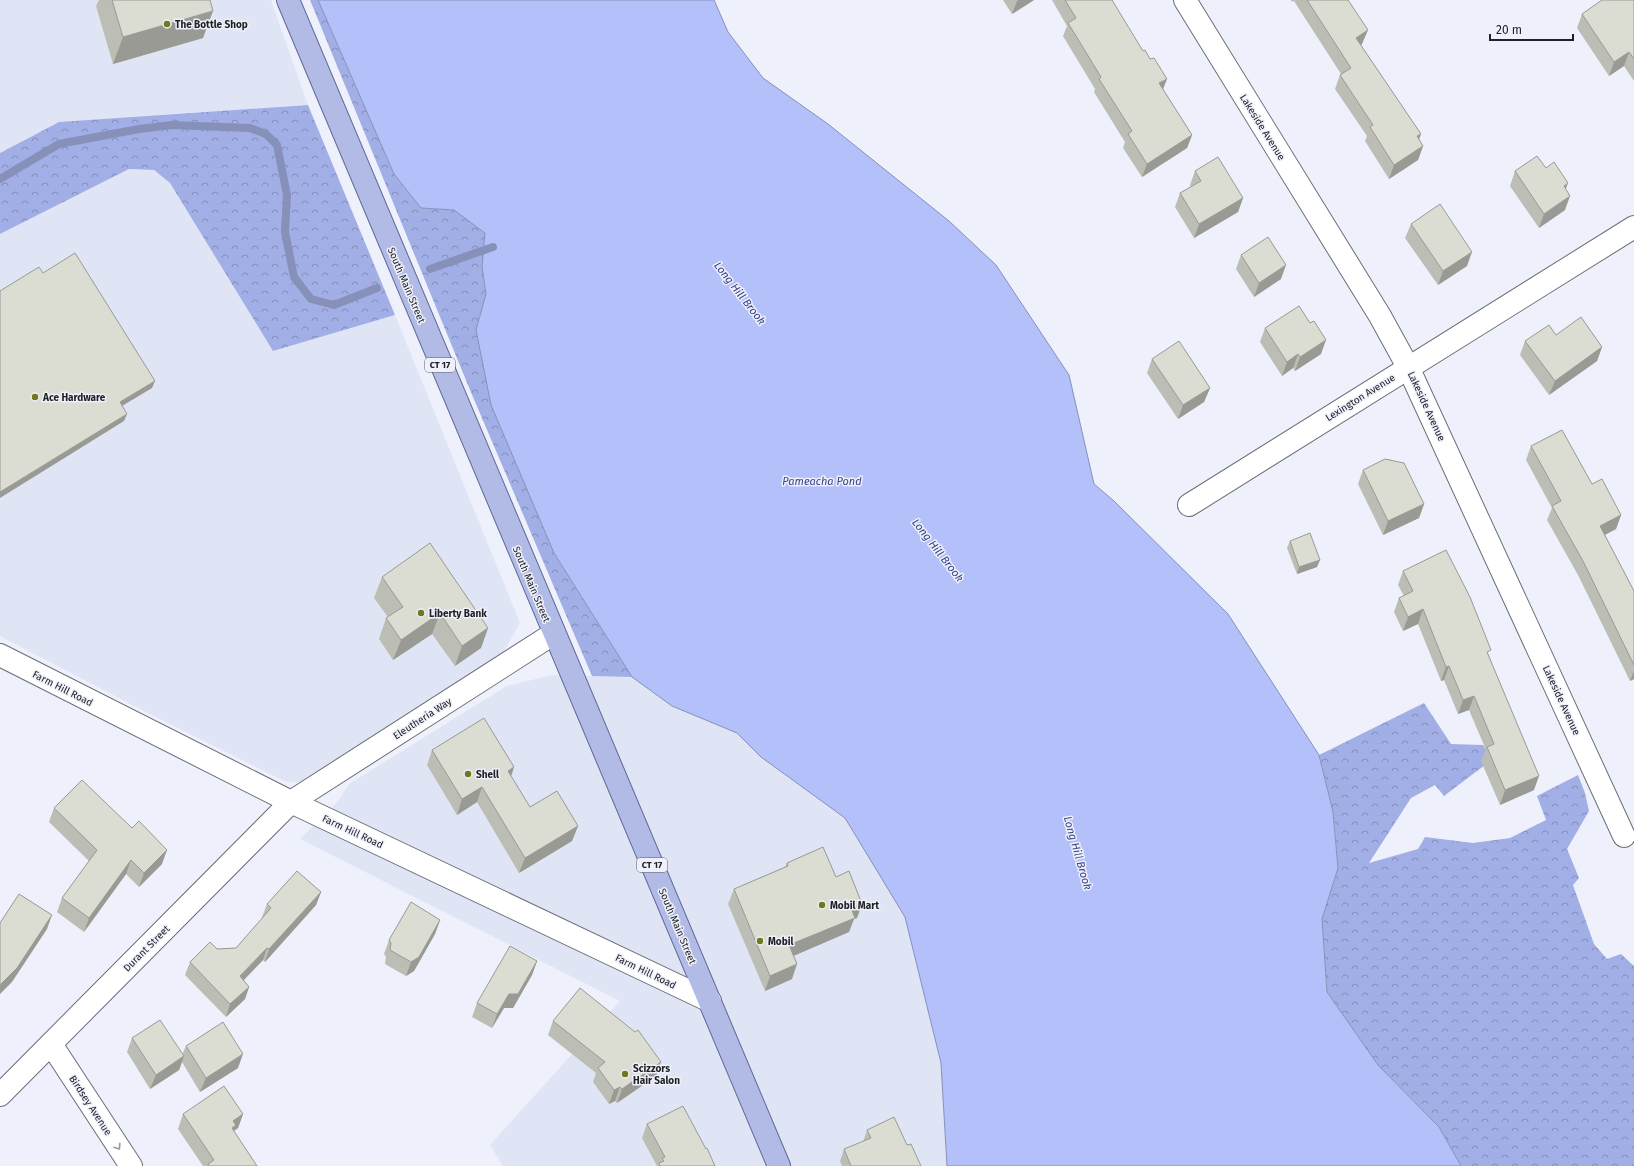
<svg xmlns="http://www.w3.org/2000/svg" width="1634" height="1166" font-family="'Fira Sans',sans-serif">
<defs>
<pattern id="forest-crowns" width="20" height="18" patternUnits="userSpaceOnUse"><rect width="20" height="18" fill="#a2afe7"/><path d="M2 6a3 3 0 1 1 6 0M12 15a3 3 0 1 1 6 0" fill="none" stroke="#848ebb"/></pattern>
</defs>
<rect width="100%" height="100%" fill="#eef1fb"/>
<g fill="#e0e5f6">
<polygon points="0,0 271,0 308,105 59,122 0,153"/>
<polygon points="129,169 154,170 170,183 273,351 395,315 520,623 500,658 304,782 286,782 132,705 0,636 0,234"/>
<polygon points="552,675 632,677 672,706 737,733 761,757 845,818 905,917 941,1063 947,1166 503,1166 490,1145 620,1001 300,839 339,800 349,784 507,686"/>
</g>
<g fill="url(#forest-crowns)">
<polygon points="310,0 318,0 394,174 421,208 454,210 485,233 482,267 486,294 476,330 554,553 632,677 592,676 470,390"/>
<polygon points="308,105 395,315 273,351 170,183 154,170 129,169 0,234 0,153 59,122"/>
<polygon points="1424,703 1451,744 1483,745 1493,759 1444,796 1435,785 1411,798 1369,863 1418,849 1425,837 1473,843 1510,838 1546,820 1537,796 1578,775 1585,793 1589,811 1567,849 1579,878 1573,885 1594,944 1607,959 1621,954 1634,966 1634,1166 1461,1166 1439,1127 1378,1065 1327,992 1322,919 1338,868 1333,812 1319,755"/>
</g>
<polygon fill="#b3c0f9" stroke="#8790b9" points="318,0 714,0 728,32 763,78 828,124 949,221 996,265 1069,375 1094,484 1114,501 1228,614 1319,755 1333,812 1338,868 1322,919 1327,992 1378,1065 1439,1127 1461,1166 947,1166 941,1063 905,917 845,818 761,757 737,733 672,706 632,677 554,553 491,405 476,330 486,294 482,267 485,233 454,210 421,208 394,174"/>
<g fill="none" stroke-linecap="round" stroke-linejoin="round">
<g stroke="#8790b9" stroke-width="8">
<polyline points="0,179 59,144 139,129 172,125 250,128 266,134 277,145 287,195 285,232 294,277 311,299 334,305 377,288"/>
<polyline points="430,269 493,247"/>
</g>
<g stroke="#6c6e77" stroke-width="24">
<g id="minor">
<polyline points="1185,0 1380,316 1408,367 1624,836"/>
<polyline points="1189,505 1634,227"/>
<polyline points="51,1044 131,1166"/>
<polyline points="0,1095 291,802 553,634"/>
</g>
</g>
<g stroke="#6c6e77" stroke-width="24">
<polyline id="secondary" points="0,655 291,802 710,1001"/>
</g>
<g stroke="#5e6897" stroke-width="24">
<polyline id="primary" points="288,0 779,1166"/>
</g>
<use href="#minor" stroke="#fff" stroke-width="22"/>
<use href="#secondary" stroke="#fff" stroke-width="22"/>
<use href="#primary" stroke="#b2bbe6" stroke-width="22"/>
</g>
<g fill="#bcbdb5">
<polygon points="99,0 210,0 203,38 113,64 96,6"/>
<polygon points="1003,0 1034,0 1012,14"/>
<polygon points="1052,0 1112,0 1163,89 1192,135 1187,148 1142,177 1123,148 1125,142 1094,92 1095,89 1063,36 1067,26"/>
<polygon points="1291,0 1348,0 1362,44 1361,45 1423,146 1418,160 1389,179 1365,141 1367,136 1335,89 1340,75 1341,74 1294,1 1292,2"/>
<polygon points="1634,0 1634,81 1624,66 1609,76 1577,28 1582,14"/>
<polygon points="1546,168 1566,189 1565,210 1539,228 1510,186 1515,171"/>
<polygon points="1195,171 1243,198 1238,212 1194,238 1175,207 1180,193 1191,187 1190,185"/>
<polygon points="1411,224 1467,266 1438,285 1405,238"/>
<polygon points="1241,255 1281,279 1254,297 1236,269"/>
<polygon points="1265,328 1321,354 1295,371 1293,368 1282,376 1260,342"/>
<polygon points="1556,335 1602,347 1597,361 1549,395 1520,355 1525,341"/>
<polygon points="1152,359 1210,388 1204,402 1178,419 1147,373"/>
<polygon points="1531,446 1592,484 1621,515 1616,529 1605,535 1634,591 1634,679 1630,681 1578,575 1547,520 1552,508 1526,460"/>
<polygon points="1363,470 1424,504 1419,518 1383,535 1358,484"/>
<polygon points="1290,541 1317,567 1297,574 1287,548"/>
<polygon points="1403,571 1489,655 1534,790 1500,805 1481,761 1486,750 1469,710 1458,714 1444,680 1441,681 1418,624 1403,631 1394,612 1399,598 1404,596 1398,585"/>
<polygon points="382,577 488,628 481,648 455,666 432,634 393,660 379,639 386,618 388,617 374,598"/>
<polygon points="432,750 514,767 511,777 530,807 578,826 572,841 519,873 477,802 457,815 427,765"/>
<polygon points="54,808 132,828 162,864 139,887 126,874 84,932 57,912 62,898 89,861 49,822"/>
<polygon points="787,863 836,877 862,904 857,918 854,919 849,932 793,956 792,979 765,991 728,904 734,889 785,867"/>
<polygon points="321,892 316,905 265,962 263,960 244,980 249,987 245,999 226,1017 185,975 190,962 217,949 236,948 263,918 262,917 267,904"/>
<polygon points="440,920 435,934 414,971 406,976 385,964 386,957 384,954 389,940"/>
<polygon points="537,961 532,975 513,1008 504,1008 492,1028 472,1017 477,1003"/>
<polygon points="553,1021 656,1076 617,1103 615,1101 609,1104 593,1082 596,1073 548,1035"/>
<polygon points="132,1038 182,1055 186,1046 238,1068 200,1092 182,1062 179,1070 150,1089 127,1052"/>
<polygon points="183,1114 243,1114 238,1128 234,1131 257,1166 203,1166 178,1129"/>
<polygon points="647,1124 706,1149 715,1166 657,1166 642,1138"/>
<polygon points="867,1130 907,1145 921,1166 842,1166 840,1161 844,1149 863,1142"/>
</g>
<g fill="#999a93">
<polygon points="1018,0 1034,0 1012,14 1017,1"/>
<polygon points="213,11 203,38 113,64 123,37"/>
<polygon points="1368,30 1362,44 1351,52 1356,38"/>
<polygon points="1629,52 1624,66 1609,76 1614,62"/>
<polygon points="1167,79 1162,92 1159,83"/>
<polygon points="1421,134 1416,148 1417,136"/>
<polygon points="1192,135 1187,148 1142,177 1147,164"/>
<polygon points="1423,146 1418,160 1389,179 1394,165"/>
<polygon points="1568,183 1563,197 1564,186"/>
<polygon points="1570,196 1565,210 1539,228 1544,214"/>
<polygon points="1243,198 1238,212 1194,238 1199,224"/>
<polygon points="1472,252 1467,266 1438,285 1443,271"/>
<polygon points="1286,265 1281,279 1254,297 1259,283"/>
<polygon points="1326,340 1321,354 1295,371 1300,357"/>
<polygon points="1602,347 1597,361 1549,395 1555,381"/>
<polygon points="1298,354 1293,368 1282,376 1287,362"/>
<polygon points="155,381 152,388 117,409 120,402"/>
<polygon points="1210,388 1204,402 1178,419 1183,405"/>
<polygon points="127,414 124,421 0,498 0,492"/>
<polygon points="1424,504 1419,518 1383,535 1388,521"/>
<polygon points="1621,515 1616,529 1595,540 1600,526"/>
<polygon points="1320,560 1317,567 1297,574 1299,567"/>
<polygon points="1423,609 1418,624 1403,631 1408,617"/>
<polygon points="440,613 432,634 393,660 401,640"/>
<polygon points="488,628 481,648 455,666 462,646"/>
<polygon points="1449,666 1444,680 1441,681 1446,667"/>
<polygon points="1634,671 1634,679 1630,681"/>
<polygon points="1474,696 1469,710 1458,714 1463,700"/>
<polygon points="514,767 509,782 508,771"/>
<polygon points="1539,776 1534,790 1500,805 1505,790"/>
<polygon points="482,787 477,802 457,815 462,799"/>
<polygon points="578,826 572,841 519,873 525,858"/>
<polygon points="167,850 162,864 139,887 144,873"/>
<polygon points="131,860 126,874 84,932 89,918"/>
<polygon points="321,892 316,905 265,962 269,949"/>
<polygon points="862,904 857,918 854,919 849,932 784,960 789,945 851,908"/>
<polygon points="52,915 47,929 12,982 0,994 0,985"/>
<polygon points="440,920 435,934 414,971 406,976 411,962"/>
<polygon points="267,948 263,960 235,989 240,976"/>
<polygon points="537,961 532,975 513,1008 504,1008 492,1028 497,1014 509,994"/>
<polygon points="797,964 792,979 765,991 770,976"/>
<polygon points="249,987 245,999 226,1017 230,1004"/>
<polygon points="243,1054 238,1068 200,1092 206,1078"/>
<polygon points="184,1056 179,1070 150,1089 156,1075"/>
<polygon points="661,1062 656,1076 617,1103 622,1089"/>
<polygon points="620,1087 615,1101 609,1104 614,1090"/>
<polygon points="243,1114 238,1128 233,1131 226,1142 233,1121"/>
</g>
<g fill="#dbdcd2" stroke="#999a93">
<polygon points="112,0 210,0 213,11 123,37"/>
<polygon points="1065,0 1112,0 1143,51 1145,50 1150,59 1154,58 1167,79 1159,83 1192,135 1147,164 1128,134 1132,131 1099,79 1101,77 1068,23 1076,18"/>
<polygon points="1307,0 1348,0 1368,30 1356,38 1421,134 1417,136 1423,146 1394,165 1370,127 1373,125 1340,75 1351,68"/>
<polygon points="1602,0 1634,0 1634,59 1629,52 1614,62 1582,14"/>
<polygon points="1537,156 1546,168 1554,162 1568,183 1564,186 1570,196 1544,214 1515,171"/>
<polygon points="1218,157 1243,198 1199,224 1180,193 1201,181 1195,171"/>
<polygon points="1440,204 1472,252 1443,271 1411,224"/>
<polygon points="1268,237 1286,265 1259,283 1241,255"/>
<polygon points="75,253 155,381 120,402 127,414 0,492 0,291 39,267 43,273"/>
<polygon points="1299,306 1310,323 1314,321 1326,340 1300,357 1298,354 1287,362 1265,328"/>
<polygon points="1581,317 1602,347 1555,381 1525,341 1549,325 1556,335"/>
<polygon points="1179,341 1210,388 1183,405 1152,359"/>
<polygon points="1562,430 1592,484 1602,479 1621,515 1600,526 1634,591 1634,665 1583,561 1552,506 1561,501 1531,446"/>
<polygon points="1385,459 1404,463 1424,504 1388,521 1363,470"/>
<polygon points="1310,533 1320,560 1299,567 1290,541"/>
<polygon points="430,543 488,628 462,646 440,613 401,640 386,618 403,607 382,577"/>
<polygon points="1446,550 1470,597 1491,650 1487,652 1539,776 1505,790 1487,747 1494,744 1474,696 1463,700 1449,666 1446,667 1423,609 1408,617 1399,598 1413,591 1403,571"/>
<polygon points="484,718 514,767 508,771 530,807 557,791 578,826 525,858 482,787 462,799 432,750"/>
<polygon points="82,780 132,828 139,821 167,850 144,873 131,860 89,918 62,898 97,850 54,808"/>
<polygon points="823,847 836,877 849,871 862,904 851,908 855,918 789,945 797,964 770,976 734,889 788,866 787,863"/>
<polygon points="297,871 321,892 269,949 267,948 240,976 249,987 230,1004 190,962 210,942 217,949 236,948 271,908 267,904"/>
<polygon points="19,894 52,915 17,968 0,985 0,923"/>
<polygon points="411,902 440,920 419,957 411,962 390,950 391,943 389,940"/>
<polygon points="510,946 537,961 518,994 509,994 497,1014 477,1003"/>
<polygon points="580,988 635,1032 638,1030 661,1062 622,1089 620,1087 614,1090 598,1068 605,1062 553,1021"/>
<polygon points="160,1020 184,1056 156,1075 132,1038"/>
<polygon points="223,1022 243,1054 206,1078 186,1046"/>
<polygon points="224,1086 243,1114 233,1121 236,1125 232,1128 257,1166 209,1166 208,1164 214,1160 183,1114"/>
<polygon points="683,1106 706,1149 707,1148 715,1166 660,1166 659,1163 664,1161 662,1158 665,1157 647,1124"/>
<polygon points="894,1117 907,1145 911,1144 921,1166 851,1166 844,1149 871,1138 867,1130"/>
</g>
<defs><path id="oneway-chevron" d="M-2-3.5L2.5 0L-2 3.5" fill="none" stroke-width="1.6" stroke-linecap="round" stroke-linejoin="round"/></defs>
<use stroke="#9b9b9c" href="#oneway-chevron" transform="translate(118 1147) rotate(57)"/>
<g fill="#727720" stroke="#eef1fb" stroke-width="1.5">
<circle cx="167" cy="24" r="4"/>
<circle cx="35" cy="397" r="4"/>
<circle cx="421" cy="613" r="4"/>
<circle cx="468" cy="774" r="4"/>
<circle cx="822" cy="905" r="4"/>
<circle cx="760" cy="941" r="4"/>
<circle cx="625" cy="1074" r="4"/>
</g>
<g text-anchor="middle" stroke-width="3" stroke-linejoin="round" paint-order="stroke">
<g fill="#eef1fb" stroke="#5e5f64" stroke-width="1">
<rect x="425" y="358" width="30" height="14" rx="3"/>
<rect x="637" y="858" width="30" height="14" rx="3"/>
</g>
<g font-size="9" font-weight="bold" fill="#202124">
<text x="440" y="368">CT 17</text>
<text x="652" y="868">CT 17</text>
</g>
<g font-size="10" font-weight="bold" fill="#202124" stroke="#eef1fb" text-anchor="start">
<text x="175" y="28">The Bottle Shop</text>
<text x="43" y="401">Ace Hardware</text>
<text x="429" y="617">Liberty Bank</text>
<text x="476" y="778">Shell</text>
<text x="830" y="909">Mobil Mart</text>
<text x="768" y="945">Mobil</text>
<text x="633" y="1072">Scizzors<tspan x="633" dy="12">Hair Salon</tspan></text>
</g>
<g font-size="10" fill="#202124" stroke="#eef1fb">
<text transform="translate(1263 127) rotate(58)" y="4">Lakeside Avenue</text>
<text transform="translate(407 285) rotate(67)" y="4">South Main Street</text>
<text transform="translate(1360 397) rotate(-32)" y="4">Lexington Avenue</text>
<text transform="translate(1427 406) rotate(65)" y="4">Lakeside Avenue</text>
<text transform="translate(532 584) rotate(67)" y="4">South Main Street</text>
<text transform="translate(63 688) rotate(27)" y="4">Farm Hill Road</text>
<text transform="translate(1562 700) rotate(65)" y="4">Lakeside Avenue</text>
<text transform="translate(422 718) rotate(-33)" y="4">Eleutheria Way</text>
<text transform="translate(353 831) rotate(25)" y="4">Farm Hill Road</text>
<text transform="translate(678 926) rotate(67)" y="4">South Main Street</text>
<text transform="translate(146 948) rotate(-45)" y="4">Durant Street</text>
<text transform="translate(646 971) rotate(26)" y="4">Farm Hill Road</text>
<text transform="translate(91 1105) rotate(57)" y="4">Birdsey Avenue</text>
</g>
<g font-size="11" font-style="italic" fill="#384286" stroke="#eef1fb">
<text transform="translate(740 293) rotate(52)" y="4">Long Hill Brook</text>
<text x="822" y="485">Pameacha Pond</text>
<text transform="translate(938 550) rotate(52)" y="4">Long Hill Brook</text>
<text transform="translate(1078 853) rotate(74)" y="4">Long Hill Brook</text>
</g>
</g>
<path d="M1490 34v6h83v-6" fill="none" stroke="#202124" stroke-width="2"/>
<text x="1496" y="34" font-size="12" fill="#202124" stroke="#eef1fb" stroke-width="3" paint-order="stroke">20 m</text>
</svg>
